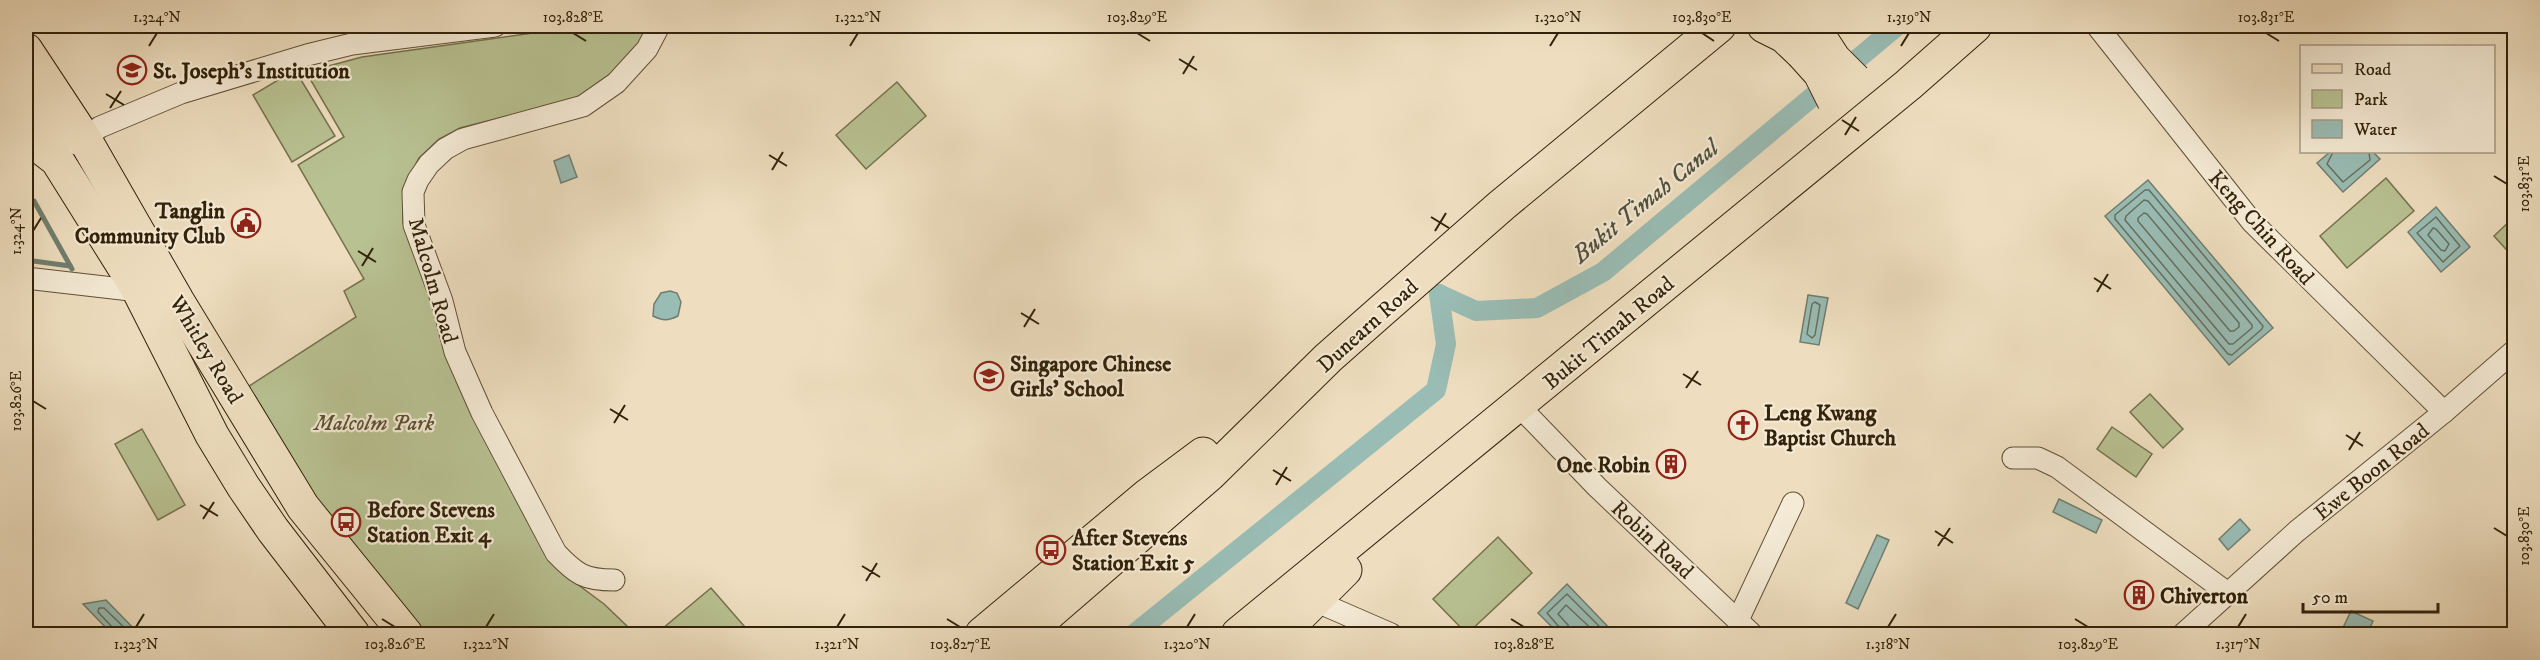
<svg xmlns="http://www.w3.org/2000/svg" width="2540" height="660" font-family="'IM FELL DW Pica',serif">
<rect width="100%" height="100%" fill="#eedebf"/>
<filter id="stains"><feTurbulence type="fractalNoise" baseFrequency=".00333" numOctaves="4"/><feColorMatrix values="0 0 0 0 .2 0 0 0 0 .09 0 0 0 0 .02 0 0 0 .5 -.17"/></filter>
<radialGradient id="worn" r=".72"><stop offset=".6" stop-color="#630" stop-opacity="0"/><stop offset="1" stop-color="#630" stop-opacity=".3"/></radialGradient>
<g fill="#b8c192" stroke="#75724e" stroke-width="1.5">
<polygon points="583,26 651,26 640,44 608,76 579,98 460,128 439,139 419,158 403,189 403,222 434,302 569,578 604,604 629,628 621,634 420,634 313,501 243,390 356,317 344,291 364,279 298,165 344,137 306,72 362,57"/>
<polygon points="295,70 335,136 292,162 253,95"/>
<polygon points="897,82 926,116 866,169 836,135"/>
<polygon points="2386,178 2414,211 2347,268 2320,236"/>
<polygon points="2514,217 2514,258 2494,236"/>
<polygon points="2150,394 2183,429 2163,448 2130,412"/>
<polygon points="2112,427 2152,454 2136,477 2097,449"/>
<polygon points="142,429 185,505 158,520 115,444"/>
<polygon points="1498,537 1532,573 1467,634 1433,599"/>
<polygon points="711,588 751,634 656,634"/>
</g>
<g fill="#99bcb4" stroke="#707e70" stroke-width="1.5">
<polygon points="2330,152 2373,152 2380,159 2343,192 2317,163"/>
<polygon points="569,155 577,177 561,183 554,161"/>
<polygon points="2148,180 2273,328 2229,365 2105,216"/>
<polygon points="2436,207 2470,247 2441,272 2408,232"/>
<path d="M670 291 677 293 681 302 678 316C668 321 663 321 653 316L654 304 661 293Z"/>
<polygon points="1808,295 1828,298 1819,345 1800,342"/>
<polygon points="2059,499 2102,520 2096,533 2053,512"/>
<polygon points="2240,519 2250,530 2228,550 2219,539"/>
<polygon points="1877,535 1889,540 1858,609 1846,603"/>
<polygon points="1567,584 1615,634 1559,634 1538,613"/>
<polygon points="106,600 139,634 112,634 83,604"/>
<polygon points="2351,611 2373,621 2367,634 2340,634"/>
</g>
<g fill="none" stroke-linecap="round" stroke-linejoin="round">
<g stroke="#666f5f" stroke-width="1.5">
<polyline points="2333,152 2327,164 2343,182 2370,160 2369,152"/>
<polygon points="2145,190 2149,190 2263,326 2262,329 2232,355 2228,354 2115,219 2115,215"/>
<polygon points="2144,200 2148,201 2252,325 2252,328 2233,344 2229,344 2125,220 2126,216"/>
<polygon points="2144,213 2147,214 2239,323 2239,327 2234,331 2230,331 2138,221 2138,218"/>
<polygon points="2436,217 2460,246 2443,262 2417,233"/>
<polygon points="2433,228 2436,229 2449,244 2445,251 2441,250 2428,235"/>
<polygon points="1815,302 1820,305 1815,335 1812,338 1807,334 1812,304"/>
<polyline points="116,634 114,629 98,612 99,608 104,608 131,634"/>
<polyline points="1562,634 1561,629 1547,613 1567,594 1607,634"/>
<polyline points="1570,634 1568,625 1558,614 1566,605 1597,634"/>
</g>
<g stroke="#707e70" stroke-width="5">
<polyline points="34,201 72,269"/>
<polyline points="26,260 70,266"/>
</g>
<g stroke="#99bcb4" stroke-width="20">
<polyline points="1439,294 1476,311 1537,308 1603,272 1897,26"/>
<polyline points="1134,634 1436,390 1446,344 1439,294"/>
</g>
<g stroke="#615137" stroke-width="23">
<g id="street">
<polyline points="2097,26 2252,222 2444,412"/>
<polyline points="76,144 100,127 181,93 307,55 352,44 495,26"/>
<polyline points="26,278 139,291"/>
<polyline points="1518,405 1597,487 1752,634"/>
<polyline points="2013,458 2038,458 2057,467 2229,594"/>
<path d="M614 580C584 580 576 574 556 553L482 413 455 352 442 301 414 225 413 192 418 180 429 164 445 149 463 139 583 106 616 83 647 49 659 26"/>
<polyline points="1315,601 1391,634"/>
<polyline points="1738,620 1793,503"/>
<polyline points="2183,634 2297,531 2444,412 2514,351"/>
</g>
</g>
<g stroke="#32220a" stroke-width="35">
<g id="primary">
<polyline points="26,50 84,138 177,300 303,507 406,634"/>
<polyline points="26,104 77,134"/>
<polyline points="26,136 57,160 139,291 212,435 243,486 273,530 353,634"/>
</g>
</g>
<g stroke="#32220a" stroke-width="35">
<g id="highway">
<polyline points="1764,26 1784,36 1802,53"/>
<polyline points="982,634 1148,495 1203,454"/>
<polyline points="1025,634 1210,474 1328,358 1380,312 1502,205 1719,26"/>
<polyline points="1238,634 1908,85 1975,26"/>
<polyline points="1281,634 1345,570"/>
</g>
</g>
<use href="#street" stroke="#f4ead5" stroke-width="21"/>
<use href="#primary" stroke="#eedebf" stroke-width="33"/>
<use href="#highway" stroke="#eedebf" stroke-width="33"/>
<g stroke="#32220a" stroke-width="35" stroke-linecap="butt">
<g id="highway-bridge">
<polyline points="1821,39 1834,59 1855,80"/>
<polyline points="1802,53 1820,73 1834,101"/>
</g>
</g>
<use href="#highway-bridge" stroke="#eedebf" stroke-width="33"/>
</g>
<path fill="none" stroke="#32220a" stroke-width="2" d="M573 33 586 41M1137 33 1150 41M1702 33 1714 41M2266 33 2279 41M149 46 157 33M850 46 858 33M1550 46 1558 33M1901 46 1909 33M1179 59 1197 70M1183 74 1194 56M106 94 124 105M110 108 121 91M1842 120 1859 131M1845 135 1856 117M769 155 787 166M772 170 783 152M2494 176 2507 184M1431 217 1449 228M33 231 41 218M1435 231 1446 213M358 251 376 262M362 266 373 248M2094 278 2111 289M2097 292 2108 274M1021 313 1039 324M1024 327 1035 309M1683 374 1701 385M1686 388 1698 371M33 401 46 409M610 409 628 420M614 423 625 405M2346 435 2363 446M2349 450 2360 432M1273 470 1291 481M1276 485 1287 467M200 505 218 516M203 519 214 502M2494 528 2507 536M1935 531 1953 543M1938 546 1950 528M862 566 880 577M866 581 877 563M382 619 395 627M947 619 960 627M1511 619 1524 627M2075 619 2088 627M136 627 144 614M486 627 494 614M837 627 845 614M1187 627 1195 614M1888 627 1896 614M2238 627 2246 614"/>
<defs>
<g id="school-ring" transform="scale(1.5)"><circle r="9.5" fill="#f4ead5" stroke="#8f2418" stroke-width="1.5"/><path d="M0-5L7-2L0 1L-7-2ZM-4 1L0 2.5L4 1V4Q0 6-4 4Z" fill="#8f2418"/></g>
<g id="civic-ring" transform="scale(1.5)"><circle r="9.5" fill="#f4ead5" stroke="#8f2418" stroke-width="1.5"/><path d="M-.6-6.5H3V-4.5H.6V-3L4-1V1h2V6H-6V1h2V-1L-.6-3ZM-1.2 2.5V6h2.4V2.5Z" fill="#8f2418"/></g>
<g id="church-ring" transform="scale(1.5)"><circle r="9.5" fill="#f4ead5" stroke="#8f2418" stroke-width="1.5"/><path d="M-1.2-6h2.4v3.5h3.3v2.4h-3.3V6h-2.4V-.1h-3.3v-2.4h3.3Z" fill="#8f2418"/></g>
<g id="building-ring" transform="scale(1.5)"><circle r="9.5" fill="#f4ead5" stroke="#8f2418" stroke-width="1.5"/><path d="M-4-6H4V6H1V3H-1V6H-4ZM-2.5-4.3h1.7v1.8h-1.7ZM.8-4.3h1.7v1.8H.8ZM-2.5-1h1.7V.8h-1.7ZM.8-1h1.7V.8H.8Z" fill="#8f2418"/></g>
<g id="bus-ring" transform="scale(1.5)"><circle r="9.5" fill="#f4ead5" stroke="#8f2418" stroke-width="1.5"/><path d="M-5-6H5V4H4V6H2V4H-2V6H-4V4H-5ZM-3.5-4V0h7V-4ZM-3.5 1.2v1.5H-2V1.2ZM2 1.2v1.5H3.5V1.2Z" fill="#8f2418"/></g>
</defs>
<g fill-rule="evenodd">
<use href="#school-ring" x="132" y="70"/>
<use href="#civic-ring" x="246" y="223"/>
<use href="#school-ring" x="989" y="376"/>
<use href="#church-ring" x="1743" y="425"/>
<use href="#building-ring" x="1671" y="464"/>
<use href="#bus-ring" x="346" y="522"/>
<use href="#bus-ring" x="1051" y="550"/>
<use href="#building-ring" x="2139" y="595"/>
</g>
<g text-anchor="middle" stroke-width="4.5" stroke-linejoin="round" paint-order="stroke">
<g font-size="22" font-weight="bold" fill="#32220a" stroke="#f4ead5" text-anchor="start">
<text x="153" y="78">St. Joseph's Institution</text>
<text x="225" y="218" text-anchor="end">Tanglin<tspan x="225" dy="25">Community Club</tspan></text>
<text x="1010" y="371">Singapore Chinese<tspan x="1010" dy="25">Girls' School</tspan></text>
<text x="1764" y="420">Leng Kwang<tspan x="1764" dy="25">Baptist Church</tspan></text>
<text x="1650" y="472" text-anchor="end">One Robin</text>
<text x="367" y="517">Before Stevens<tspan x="367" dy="25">Station Exit 4</tspan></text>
<text x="1072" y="545">After Stevens<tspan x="1072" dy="25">Station Exit 5</tspan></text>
<text x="2160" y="603">Chiverton</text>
</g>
<g font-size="22" fill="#32220a" stroke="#f4ead5">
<text transform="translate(2262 227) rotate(48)" y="8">Keng Chin Road</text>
<text transform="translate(434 280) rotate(74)" y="8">Malcolm Road</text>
<text transform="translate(1367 325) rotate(-42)" y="8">Dunearn Road</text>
<text transform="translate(1608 332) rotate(-40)" y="8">Bukit Timah Road</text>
<text transform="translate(207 349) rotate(59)" y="8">Whitley Road</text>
<text transform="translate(2371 471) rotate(-39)" y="8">Ewe Boon Road</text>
<text transform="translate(1653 539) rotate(43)" y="8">Robin Road</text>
</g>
<g font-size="22" font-style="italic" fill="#5a5233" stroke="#f4ead5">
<text x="374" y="430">Malcolm Park</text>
</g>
<g font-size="24" font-style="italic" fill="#51503d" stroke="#f4ead5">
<text transform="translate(1645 201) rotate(-39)" y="8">Bukit Timah Canal</text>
</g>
</g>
<rect width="2540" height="660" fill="none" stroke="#eedebf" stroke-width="66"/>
<rect x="2300" y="45" width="195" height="108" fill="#f4ead5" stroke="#a69a84" stroke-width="1.5"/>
<rect x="2312" y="64" width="30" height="9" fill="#eedebf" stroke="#a69a84" stroke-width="1.5"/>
<text x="2354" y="75" font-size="18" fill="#32220a">Road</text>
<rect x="2312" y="90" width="30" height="18" fill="#b8c192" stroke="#a69a84" stroke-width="1.5"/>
<text x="2354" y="105" font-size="18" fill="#32220a">Park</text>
<rect x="2312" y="120" width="30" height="18" fill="#99bcb4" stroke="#a69a84" stroke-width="1.5"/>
<text x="2354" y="135" font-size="18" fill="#32220a">Water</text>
<path d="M2303 603v9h135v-9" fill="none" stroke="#32220a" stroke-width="3"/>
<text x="2312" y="603" font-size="18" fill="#32220a" stroke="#f4ead5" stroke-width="4.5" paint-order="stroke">50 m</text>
<rect x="33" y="33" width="2474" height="594" fill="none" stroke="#32220a" stroke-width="2"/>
<g font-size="15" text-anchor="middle" fill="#32220a">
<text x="157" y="22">1.324°N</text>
<text x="573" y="22">103.828°E</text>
<text x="858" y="22">1.322°N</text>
<text x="1137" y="22">103.829°E</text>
<text x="1558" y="22">1.320°N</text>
<text x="1702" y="22">103.830°E</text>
<text x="1909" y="22">1.319°N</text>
<text x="2266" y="22">103.831°E</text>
<text transform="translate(2524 184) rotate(-90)" y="5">103.831°E</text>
<text transform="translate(16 231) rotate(-90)" y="5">1.324°N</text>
<text transform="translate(16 401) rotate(-90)" y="5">103.826°E</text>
<text transform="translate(2524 536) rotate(-90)" y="5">103.830°E</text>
<text x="136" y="649">1.323°N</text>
<text x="395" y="649">103.826°E</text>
<text x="486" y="649">1.322°N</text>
<text x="837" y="649">1.321°N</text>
<text x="960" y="649">103.827°E</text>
<text x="1187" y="649">1.320°N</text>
<text x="1524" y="649">103.828°E</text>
<text x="1888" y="649">1.318°N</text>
<text x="2088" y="649">103.829°E</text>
<text x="2238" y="649">1.317°N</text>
</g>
<rect width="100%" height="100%" filter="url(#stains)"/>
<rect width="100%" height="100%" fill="url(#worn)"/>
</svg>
